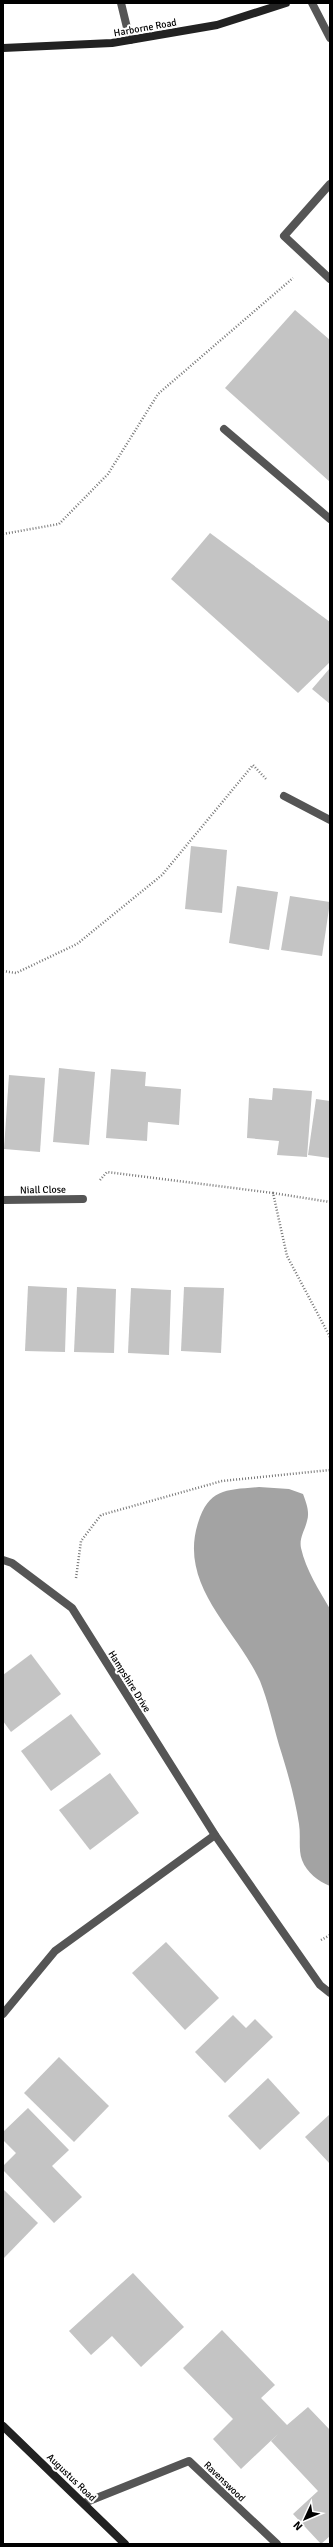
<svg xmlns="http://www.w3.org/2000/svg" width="333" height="2547" font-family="Signika,sans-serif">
<rect width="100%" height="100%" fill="#fff"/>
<path fill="#a3a3a3" d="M259 1487 289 1489 303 1494C306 1502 310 1512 307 1521 305 1530 299 1538 301 1548 306 1570 319 1590 330 1609V1886C318 1881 307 1873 302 1860 298 1849 301 1836 299 1824 295 1798 287 1770 279 1745 273 1724 268 1701 260 1681 237 1630 178 1586 198 1523 209 1488 226 1490 259 1487Z"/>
<g fill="#c4c4c4">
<polygon points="295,310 330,340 330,482 225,388"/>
<polygon points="210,533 330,622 330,662 298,693 171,579"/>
<polygon points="330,668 330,704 312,689"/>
<polygon points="191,846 227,850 222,913 185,909"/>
<polygon points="237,886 278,892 269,950 229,943"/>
<polygon points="290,896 330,902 322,956 281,950"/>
<polygon points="59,1068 95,1072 89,1145 53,1142"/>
<polygon points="111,1069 146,1072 145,1086 181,1089 179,1125 148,1122 147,1141 106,1138"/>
<polygon points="9,1075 45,1078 40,1152 4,1149"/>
<polygon points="273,1088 312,1091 307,1157 277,1155 279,1141 247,1138 249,1098 272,1100"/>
<polygon points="316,1099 330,1101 330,1158 308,1155"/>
<polygon points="28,1286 67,1288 65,1352 25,1351"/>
<polygon points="77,1287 116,1289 114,1353 74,1352"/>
<polygon points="184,1287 224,1288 221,1353 181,1351"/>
<polygon points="131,1288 171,1290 169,1355 128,1353"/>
<polygon points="31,1654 61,1694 11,1732 3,1721 3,1675"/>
<polygon points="71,1714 101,1754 51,1791 21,1751"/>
<polygon points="110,1773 139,1813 90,1850 59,1810"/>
<polygon points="166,1942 219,1998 185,2030 132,1973"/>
<polygon points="233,2015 246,2028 255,2019 273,2037 225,2083 195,2052"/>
<polygon points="59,2057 109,2106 74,2142 24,2093"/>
<polygon points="268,2078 300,2113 260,2150 228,2116"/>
<polygon points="28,2108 69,2150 52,2166 82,2197 54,2223 3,2170 3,2166 16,2153 3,2140 3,2132"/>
<polygon points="330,2114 330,2164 305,2137"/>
<polygon points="3,2189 38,2223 3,2259"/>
<polygon points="133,2273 184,2327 141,2367 112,2336 91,2355 69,2331"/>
<polygon points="222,2330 275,2385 261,2398 287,2425 308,2407 330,2430 330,2536 321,2544 293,2514 318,2491 271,2441 278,2434 241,2469 213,2439 233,2419 183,2368"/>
</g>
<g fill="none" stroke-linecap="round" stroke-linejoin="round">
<g stroke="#777" stroke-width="2.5" stroke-dasharray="1 2" stroke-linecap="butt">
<polyline points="3,534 59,524 108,474 158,394 293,278"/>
<polyline points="3,971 16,973 77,944 162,875 253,765 266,779"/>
<polyline points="100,1180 107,1172 273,1193 287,1256 330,1337"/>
<polyline points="273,1193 330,1202"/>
<polyline points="76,1578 81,1541 101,1515 222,1481 330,1470"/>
<polyline points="321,1940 330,1935"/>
</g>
<g stroke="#555" stroke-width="8">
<polyline points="121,3 130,40"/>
<polyline points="224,429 330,519"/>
</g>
<g stroke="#555" stroke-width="8">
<polyline points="312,3 330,38"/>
<polyline points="330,184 284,236 330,279"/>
<polyline points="284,796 330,820"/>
<polyline points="3,1200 83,1199"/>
<polyline points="3,1560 12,1563 72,1608 215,1835 320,1985 330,1993"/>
<polyline points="3,2014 55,1951 215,1835"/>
<polyline points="84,2503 189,2461 277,2544"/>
</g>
<g stroke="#222" stroke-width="8">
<polyline points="3,48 112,43 217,25 286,3"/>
<polyline points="3,2426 125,2544"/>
</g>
</g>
<g text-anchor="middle" stroke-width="4" stroke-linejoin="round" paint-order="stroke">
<g font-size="10" fill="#000" stroke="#fff">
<text transform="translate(145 27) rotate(-10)" y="4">Harborne Road</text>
<text transform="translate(43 1189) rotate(-1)" y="4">Niall Close</text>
<text transform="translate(130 1681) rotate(58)" y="4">Hampshire Drive</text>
<text transform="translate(72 2477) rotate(44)" y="4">Augustus Road</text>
<text transform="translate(225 2481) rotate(44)" y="4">Ravenswood</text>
</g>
</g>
<rect width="333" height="2547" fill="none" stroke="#000000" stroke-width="8"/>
<g transform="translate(305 2519) rotate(226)" stroke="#ffffff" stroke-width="3" paint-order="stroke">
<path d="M0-3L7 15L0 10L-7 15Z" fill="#000000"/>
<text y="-6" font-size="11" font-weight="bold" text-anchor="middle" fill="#000000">N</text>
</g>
</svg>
